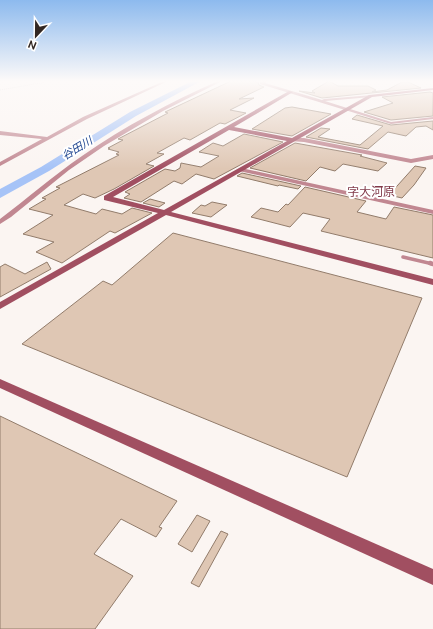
<svg xmlns="http://www.w3.org/2000/svg" width="433" height="629" font-family="Ubuntu,'Noto Sans JP',sans-serif">
<rect width="100%" height="100%" fill="#fbf5f2"/>
<g fill="none" stroke-linecap="round" stroke-linejoin="round">
<polygon fill="#a6c3f7" fill-rule="evenodd" points="192,81 201,81 136,116 49,171 0,198 0,189 41,167 130,112"/>
</g>
<g fill="#dfc7b4" stroke="#927c6b">
<polygon points="231,81 252,81 258,82 259,85 264,87 239,99 254,98 230,110 246,113 225,124 220,123 190,140 184,138 157,153 164,154 146,164 154,166 114,189 95,198 83,194 64,205 96,214 102,209 122,214 132,208 152,213 115,233 110,231 62,263 36,252 54,242 23,234 53,215 29,209 46,199 42,198 60,188 56,187 119,155 116,154 119,152 108,149 110,148 108,148 123,140 118,139 168,113 165,112"/>
<polygon points="329,81 338,86 368,86 376,90 372,92 387,90 402,82 408,82 421,88 322,98 299,91 315,93 312,91"/>
<polygon points="430,92 433,93 433,116 391,120 364,112 393,103 382,97"/>
<polygon points="292,107 331,114 292,136 252,129 285,108"/>
<polygon points="357,115 391,125 433,121 433,130 426,126 416,127 406,136 388,132 368,149 306,137 321,128 330,129 318,137 360,145 383,126 352,119"/>
<polygon points="244,134 283,142 214,179 196,174 182,184 174,181 141,202 124,198 130,194 125,192 165,169 175,171 180,168 181,163 201,167 219,156 199,152 213,143 223,146"/>
<polygon points="295,143 362,155 360,156 387,163 378,171 343,164 335,171 320,167 306,181 250,168"/>
<polygon points="415,166 426,168 414,185 402,198 389,195"/>
<polygon points="242,173 301,186 298,189 279,185 278,186 237,176"/>
<polygon points="305,187 366,201 357,212 386,219 394,207 433,215 433,258 321,231 330,219 303,213 290,227 251,217 261,208 278,212 286,204 288,205"/>
<polygon points="150,199 165,203 159,207 143,203"/>
<polygon points="212,202 227,205 211,217 192,213 201,205 205,206"/>
<polygon points="173,233 422,298 347,477 22,344 103,281 112,285"/>
<polygon points="47,262 51,269 0,297 0,267 5,264 25,274"/>
<polygon points="0,416 177,501 159,527 162,528 156,537 121,519 94,554 133,576 95,629 0,629"/>
<polygon points="197,515 210,521 192,552 178,544"/>
<polygon points="221,531 228,534 199,587 191,583"/>
</g>
<g fill="none" stroke-linecap="round" stroke-linejoin="round">
<polyline stroke="#948c88" stroke-width="1" stroke-dasharray="0.5 1.5" stroke-linecap="butt" points="0,90 52,81"/>
<polyline stroke="#c18791" stroke-width="3.5" points="403,257 433,264"/>
<polyline stroke="#c18791" stroke-width="4.5" points="430,263 433,264"/>
<g fill="#c18791" fill-rule="evenodd">
<polygon points="164,81 168,81 87,119 0,166 0,162 42,139 0,135 0,131 47,137 83,117"/>
<path d="M218 81H222L163 111 104 146 69 170 11 217 0 224V219C28 198 54 175 82 156 125 126 171 102 218 81Z"/>
<polygon points="263,81 267,81 265,83 322,100 324,99 373,95 371,97 325,101 391,122 433,117 433,119 391,124 260,84 260,82"/>
<polygon points="292,138 304,138 411,159 433,155 433,159 411,163 304,142 290,141 290,139"/>
<polygon points="241,168 433,210 433,214 239,171 239,169"/>
</g>
<g fill="#a14f61" fill-rule="evenodd">
<path d="M433 88V90L372 97 171 212 433 279V285L166 215 0 309V302L158 213 104 200V196L289 91 293 92 234 127 292 138 369 95ZM229 130 287 141 164 210 113 197Z"/>
<polygon points="0,379 433,569 433,585 0,388"/>
</g>
</g>
<linearGradient id="sky" x2="0" y2="1"><stop stop-color="#8dbaee"/><stop offset="0.48" stop-color="#fdfaf9"/><stop offset="1" stop-color="#fdfaf9" stop-opacity="0"/></linearGradient>
<rect width="433" height="169" fill="url(#sky)"/>
<g text-anchor="middle" stroke-width="4" stroke-linejoin="round" paint-order="stroke">
<g font-size="11" font-style="italic" fill="#214791" stroke="#fff">
<text transform="translate(77 148) rotate(-31)" y="4">谷田川</text>
</g>
<g font-size="12" fill="#813a49" stroke="#fff">
<text x="371" y="196">字大河原</text>
</g>
</g>
<g transform="translate(36 36) rotate(202)" stroke="#ffffff" stroke-width="3" paint-order="stroke">
<path d="M0-3L7 15L0 10L-7 15Z" fill="#322722"/>
<text y="-6" font-size="11" font-weight="bold" text-anchor="middle" fill="#322722">N</text>
</g>
</svg>
